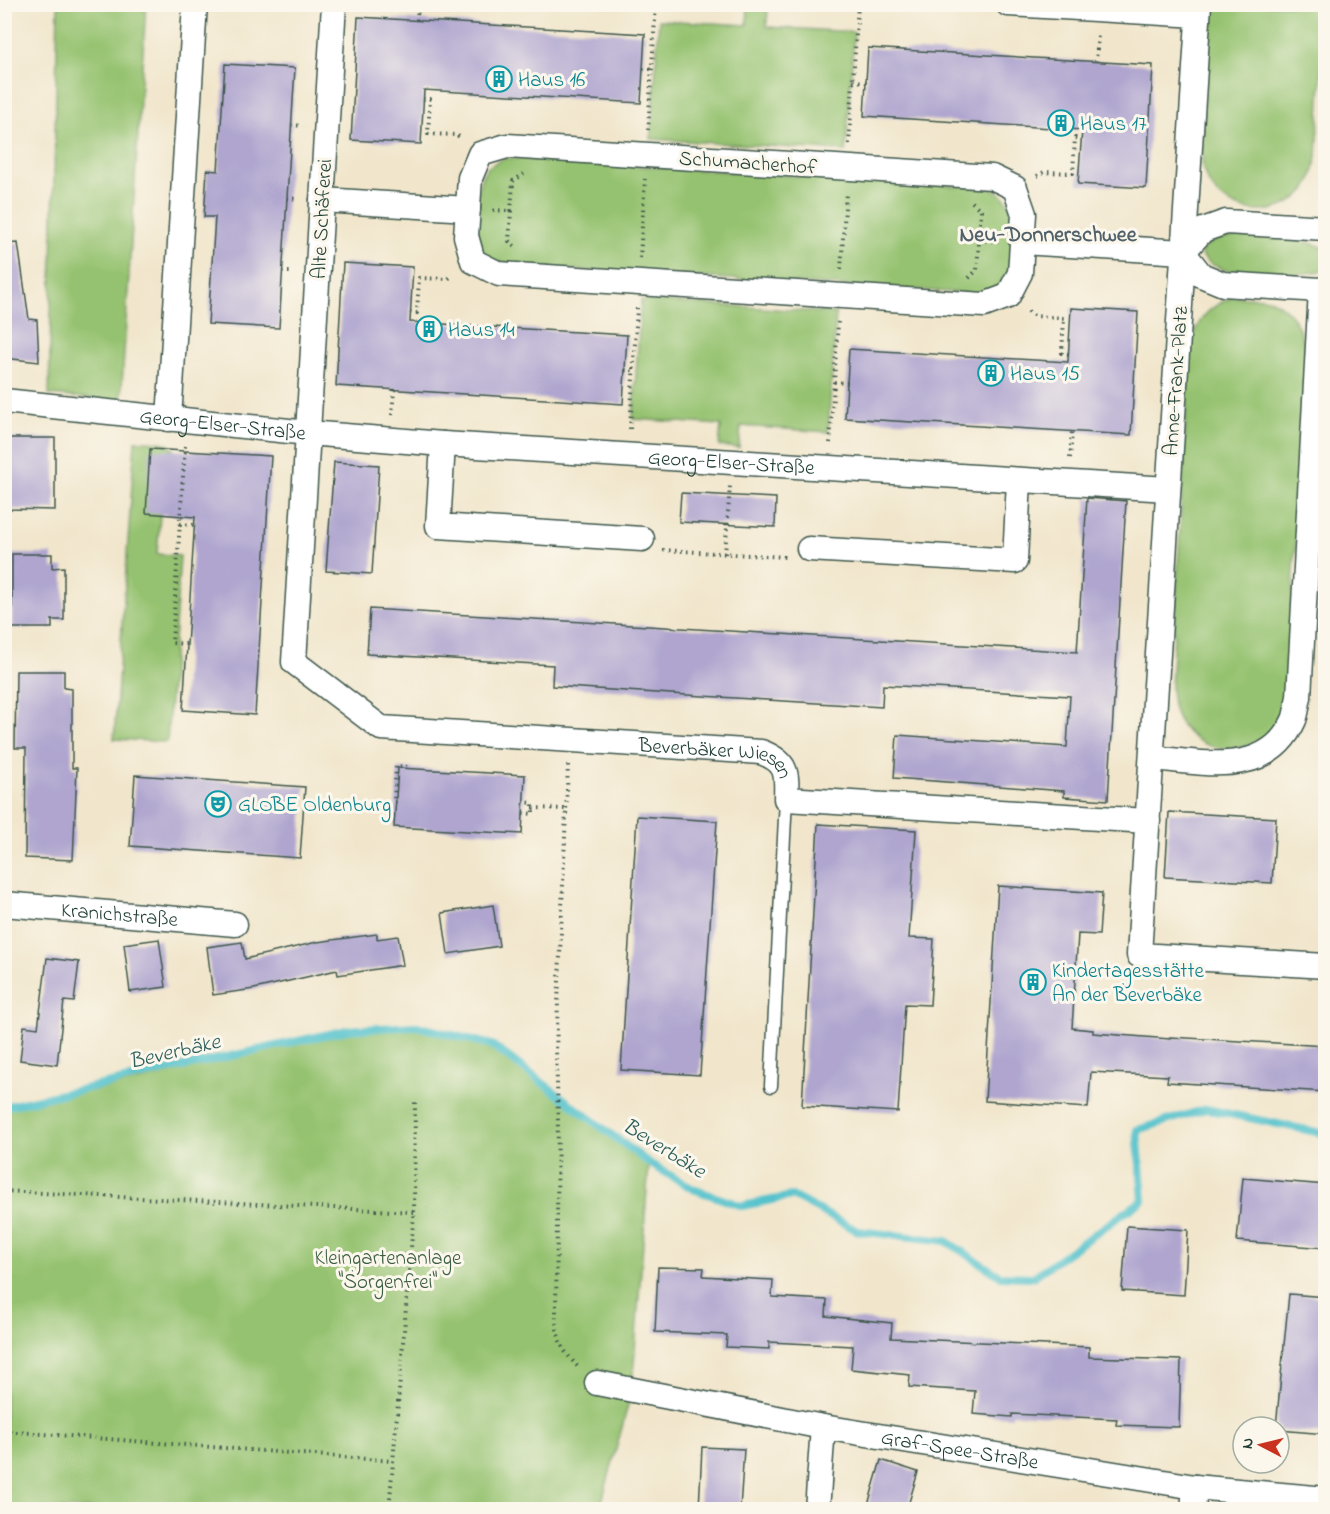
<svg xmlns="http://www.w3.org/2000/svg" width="1330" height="1514" font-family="'Indie Flower',sans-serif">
<rect width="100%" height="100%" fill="#fbf7ec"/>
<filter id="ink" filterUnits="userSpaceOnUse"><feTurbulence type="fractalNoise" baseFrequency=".0167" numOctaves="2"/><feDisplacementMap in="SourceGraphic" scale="12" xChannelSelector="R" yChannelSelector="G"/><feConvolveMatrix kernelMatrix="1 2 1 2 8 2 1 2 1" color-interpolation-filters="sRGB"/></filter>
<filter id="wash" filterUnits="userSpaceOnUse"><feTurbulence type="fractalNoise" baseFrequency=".008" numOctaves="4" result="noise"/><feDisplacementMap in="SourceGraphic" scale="24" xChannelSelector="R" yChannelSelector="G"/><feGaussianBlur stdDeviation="1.35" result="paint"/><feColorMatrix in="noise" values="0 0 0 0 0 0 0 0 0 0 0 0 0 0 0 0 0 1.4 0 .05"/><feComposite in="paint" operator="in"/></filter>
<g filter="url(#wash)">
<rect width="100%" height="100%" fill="#f1e6cc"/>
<g fill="#95c270" stroke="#5a8052" stroke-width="1.5">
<polygon points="58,5 146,5 121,401 49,395"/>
<polygon points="748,5 768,5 767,27 854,32 846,151 651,139 659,20 747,25"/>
<path d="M1210 5H1325L1317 157C1314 170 1312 182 1304 191 1274 225 1216 214 1203 169 1202 164 1202 157 1202 151Z"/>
<path d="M505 158 992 188C999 192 1005 197 1009 204 1017 218 1014 268 1004 281 1000 288 991 291 985 294L509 266C499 262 486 260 481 250 472 234 475 186 485 171 490 164 498 161 505 158Z"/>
<path d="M1255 235C1279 237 1303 239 1325 248V270C1299 276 1214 282 1201 253 1210 235 1238 237 1255 235Z"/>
<path d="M1233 297C1244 297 1260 296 1271 300 1294 310 1303 332 1306 356L1287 695C1284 707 1281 719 1273 729 1248 757 1202 755 1181 724 1173 713 1172 701 1171 688L1190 350C1196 320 1206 308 1233 297Z"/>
<polygon points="641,300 836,313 828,432 741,426 739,448 719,446 721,425 633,419"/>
<path d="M135 441C157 442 169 437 179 458L161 502 157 554 180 556 167 742 114 739Z"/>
<polygon points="409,1026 492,1045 649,1163 632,1390 600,1509 5,1509 4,1109 142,1080 347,1030"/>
</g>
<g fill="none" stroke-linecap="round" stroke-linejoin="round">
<polyline stroke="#55c2cc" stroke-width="8" points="4,1107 347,1030 416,1026 492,1045 649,1163 693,1189 742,1206 792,1196 858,1231 946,1241 1000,1276 1033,1277 1143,1200 1137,1130 1206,1109 1326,1134"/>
</g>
<g id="blocks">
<g fill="#afa5cf">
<polygon points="358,17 645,34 641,103 424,90 421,144 351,140"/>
<polygon points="868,48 1153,65 1146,188 1078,184 1082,130 864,116"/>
<polygon points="225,64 295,68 279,328 208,324 215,217 204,217 207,170 218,171"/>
<polygon points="18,243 29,319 37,320 39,362 4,358 4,244"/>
<polygon points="343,263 413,267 410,322 627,335 623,404 336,386"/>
<polygon points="1071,308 1138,312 1131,435 845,418 849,349 1068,362"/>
<polygon points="7,438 55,438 55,510 7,509"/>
<polygon points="150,449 271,456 255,715 183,710 195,517 146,513"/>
<polygon points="334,462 379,465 372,574 326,571"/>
<polygon points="681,493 776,498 775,527 679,522"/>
<polygon points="1087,498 1126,501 1108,800 1064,797 1064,791 894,778 897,735 1067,747 1070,696 883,685 882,707 671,694 552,686 553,665 367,654 370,609 1077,652"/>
<polygon points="12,554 52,554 52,568 64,567 64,620 52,620 52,628 12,628"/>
<polygon points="16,671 64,671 64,688 72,689 72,768 77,768 73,860 25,858 26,748 15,748"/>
<polygon points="398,768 525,775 522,834 394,827"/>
<polygon points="135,775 305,787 300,858 130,846"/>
<polygon points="1169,812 1276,818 1272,883 1165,877"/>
<polygon points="637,816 717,821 700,1075 621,1070"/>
<polygon points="818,824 916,830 909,938 934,939 930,1005 905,1004 898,1112 802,1106"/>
<polygon points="998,886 1102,893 1099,935 1078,934 1072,1028 1093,1030 1093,1033 1170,1039 1170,1037 1326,1046 1326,1092 1167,1082 1168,1076 1091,1072 1088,1108 985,1101"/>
<polygon points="493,905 499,946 448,954 442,913"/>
<polygon points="377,934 377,939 398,936 403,965 338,975 337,970 254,989 213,995 207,947 242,942 245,959 317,942"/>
<polygon points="159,939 166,987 130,992 124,944"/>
<polygon points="47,958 79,962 74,1002 64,1001 57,1065 20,1060 24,1026 38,1028"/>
<polygon points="1243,1178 1326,1185 1326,1248 1237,1241"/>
<polygon points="1127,1226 1188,1230 1184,1295 1122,1291"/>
<polygon points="658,1267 704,1268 703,1276 773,1280 772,1297 827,1300 826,1316 892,1323 891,1338 1089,1347 1089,1357 1181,1360 1179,1427 1116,1425 1117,1419 1012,1414 1012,1417 973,1414 975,1391 909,1387 910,1375 851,1369 853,1346 769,1342 769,1349 726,1347 727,1335 655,1332"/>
<polygon points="1289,1294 1326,1297 1326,1434 1279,1430 1279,1427 1276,1427"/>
<polygon points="702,1447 744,1449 740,1509 699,1509"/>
<polygon points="881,1460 918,1472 907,1509 883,1509 868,1505"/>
</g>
</g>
</g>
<g filter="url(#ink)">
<use href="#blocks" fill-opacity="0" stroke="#3e564b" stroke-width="1.5"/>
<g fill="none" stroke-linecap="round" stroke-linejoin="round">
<g stroke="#3e564b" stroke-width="15">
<polyline id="service" points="771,1086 786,799"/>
</g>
<g stroke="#3e564b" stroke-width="27">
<g id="minor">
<path id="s1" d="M334 4 294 662 381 728 761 752C788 762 787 773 786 799L1148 821"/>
<polyline points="1008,4 1198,15"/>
<polyline points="1199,4 1139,955 1326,966"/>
<polygon points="507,146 992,177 1015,188 1024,214 1020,273 1008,296 984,305 499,274 473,261 466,236 470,178 480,154"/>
<polyline points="322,200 468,209"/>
<polyline points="1022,242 1183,252"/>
<polyline points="1183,252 1201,275 1223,284 1321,290 1326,288"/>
<polyline points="1183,252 1203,230 1226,222 1326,228"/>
<path id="s2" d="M4 401 308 433 443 444 1168 489"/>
<polyline points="169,419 195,4"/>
<polyline points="443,444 438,526 642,539"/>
<polyline points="809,549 1015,561 1019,480"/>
<path d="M1152 758C1202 762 1268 779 1294 720 1297 713 1297 704 1299 697L1321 290"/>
<path id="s3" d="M4 904 235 924"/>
<path id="s4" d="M597 1383 823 1427 1195 1487 1326 1499"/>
<polyline points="817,1510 823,1427"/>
<polyline points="1193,1510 1195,1487"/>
</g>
</g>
<g stroke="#3e564b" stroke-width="4" stroke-dasharray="1.5 4.5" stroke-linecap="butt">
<polyline points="417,20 418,4"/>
<polyline points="1096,62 1098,34"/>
<polyline points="643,69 652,69"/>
<polyline points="853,81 866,82"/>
<polyline points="423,99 430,99 428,134 457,135 460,138"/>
<polyline points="291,125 303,126"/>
<polyline points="648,130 656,4"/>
<polyline points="849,144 858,4"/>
<polyline points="1037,176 1044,172 1073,173 1075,138 1081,139"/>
<polyline points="287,198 298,199"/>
<polyline points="972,202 981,210 979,240 998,241"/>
<polyline points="493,210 511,211 509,241 517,248"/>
<polyline points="511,211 513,181 524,174"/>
<polyline points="640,258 645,179"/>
<polyline points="841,269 846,193"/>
<polyline points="282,272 293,272"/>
<polyline points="969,278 977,270 979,240"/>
<polyline points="1028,311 1034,316 1064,318 1062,353 1068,354"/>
<polyline points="410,312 417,313 419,278 448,279 453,275"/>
<polyline points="625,370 633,370"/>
<polyline points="834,382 848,383"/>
<polyline points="392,415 394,390"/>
<polyline points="630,429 637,308"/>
<polyline points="830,443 838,322"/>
<polyline points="185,446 172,643 187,644"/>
<polyline points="1070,458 1072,431"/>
<polyline points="180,524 195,525"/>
<polyline points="663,550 785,557"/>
<polyline points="725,554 730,486"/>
<path d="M568 765 556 1050 558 1115 556 1317C557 1341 562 1350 579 1368"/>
<polyline points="396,801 394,802 396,766 408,767"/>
<polyline points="533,808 566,809"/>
<polyline points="523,813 533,814 533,803 523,802"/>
<polyline points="4,1191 414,1212 389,1510"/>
<polyline points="414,1212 415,1099"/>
<polyline points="4,1431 393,1461"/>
</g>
<use href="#service" stroke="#fff" stroke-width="12"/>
<use href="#minor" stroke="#fff" stroke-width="24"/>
</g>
</g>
<defs>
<g id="building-ring" transform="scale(1.35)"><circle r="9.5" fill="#fbf7ec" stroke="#0f9aa8" stroke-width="1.5"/><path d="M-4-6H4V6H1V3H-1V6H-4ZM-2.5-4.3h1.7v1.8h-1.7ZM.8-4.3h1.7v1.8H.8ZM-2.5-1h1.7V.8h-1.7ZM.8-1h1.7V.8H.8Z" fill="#0f9aa8"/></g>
<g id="theatre-ring" transform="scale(1.35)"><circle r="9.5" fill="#fbf7ec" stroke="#0f9aa8" stroke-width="1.5"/><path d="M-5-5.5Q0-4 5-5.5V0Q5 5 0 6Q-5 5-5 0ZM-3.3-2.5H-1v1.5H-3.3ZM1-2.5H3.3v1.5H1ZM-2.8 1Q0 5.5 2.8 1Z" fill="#0f9aa8"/></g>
</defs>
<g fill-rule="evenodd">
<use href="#building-ring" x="499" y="79"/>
<use href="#building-ring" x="1061" y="123"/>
<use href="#building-ring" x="429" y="329"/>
<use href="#building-ring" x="991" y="373"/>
<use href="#theatre-ring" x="218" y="804"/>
<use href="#building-ring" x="1033" y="982"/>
</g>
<g text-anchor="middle" stroke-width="6" stroke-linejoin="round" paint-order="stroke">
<g font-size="21" fill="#0d838f" stroke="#fbf7ec" text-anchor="start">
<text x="518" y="86">Haus 16</text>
<text x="1080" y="130">Haus 17</text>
<text x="448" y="336">Haus 14</text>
<text x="1010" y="380">Haus 15</text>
<text x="238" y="811">GLOBE Oldenburg</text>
<text x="1052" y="977">Kindertagesstätte<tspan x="1052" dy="24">An der Beverbäke</tspan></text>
</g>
<g font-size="21" fill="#1f3d34" stroke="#fbf7ec">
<text transform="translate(748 162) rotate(4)" y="7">Schumacherhof</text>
<text transform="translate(321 219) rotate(-87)" y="7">Alte Schäferei</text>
<text transform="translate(1175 381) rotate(-86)" y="7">Anne-Frank-Platz</text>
<text dy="7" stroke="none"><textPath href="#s2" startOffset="220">Georg-Elser-Straße</textPath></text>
<text dy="7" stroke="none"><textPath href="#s2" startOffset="730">Georg-Elser-Straße</textPath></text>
<text dy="7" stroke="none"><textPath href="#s1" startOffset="1107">Beverbäker Wiesen</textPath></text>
<text dy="7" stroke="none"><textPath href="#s3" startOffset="116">Kranichstraße</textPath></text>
<text dy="7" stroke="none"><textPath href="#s4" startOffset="369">Graf-Spee-Straße</textPath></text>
</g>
<g font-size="21" fill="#3c5e43" stroke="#fbf7ec">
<text x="388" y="1264">Kleingartenanlage<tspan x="388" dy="24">"Sorgenfrei"</tspan></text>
</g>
<g font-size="22" font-weight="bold" fill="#51616a" stroke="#fbf7ec">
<text x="1048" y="241">Neu-Donnerschwee</text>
</g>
<g font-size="22" font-style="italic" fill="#2c5e5a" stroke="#fbf7ec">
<text transform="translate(174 1050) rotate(-13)" y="8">Beverbäke</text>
<text transform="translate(665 1147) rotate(32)" y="8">Beverbäke</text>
</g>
</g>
<rect width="1330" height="1514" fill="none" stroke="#fbf7ec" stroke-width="24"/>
<g transform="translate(1261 1445) rotate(277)"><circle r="28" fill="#fbf7ec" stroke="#a3ada2" stroke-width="1.5"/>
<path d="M0-4.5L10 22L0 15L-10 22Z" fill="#c8321e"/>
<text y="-9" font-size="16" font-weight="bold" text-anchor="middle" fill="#1f3d34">N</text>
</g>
</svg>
